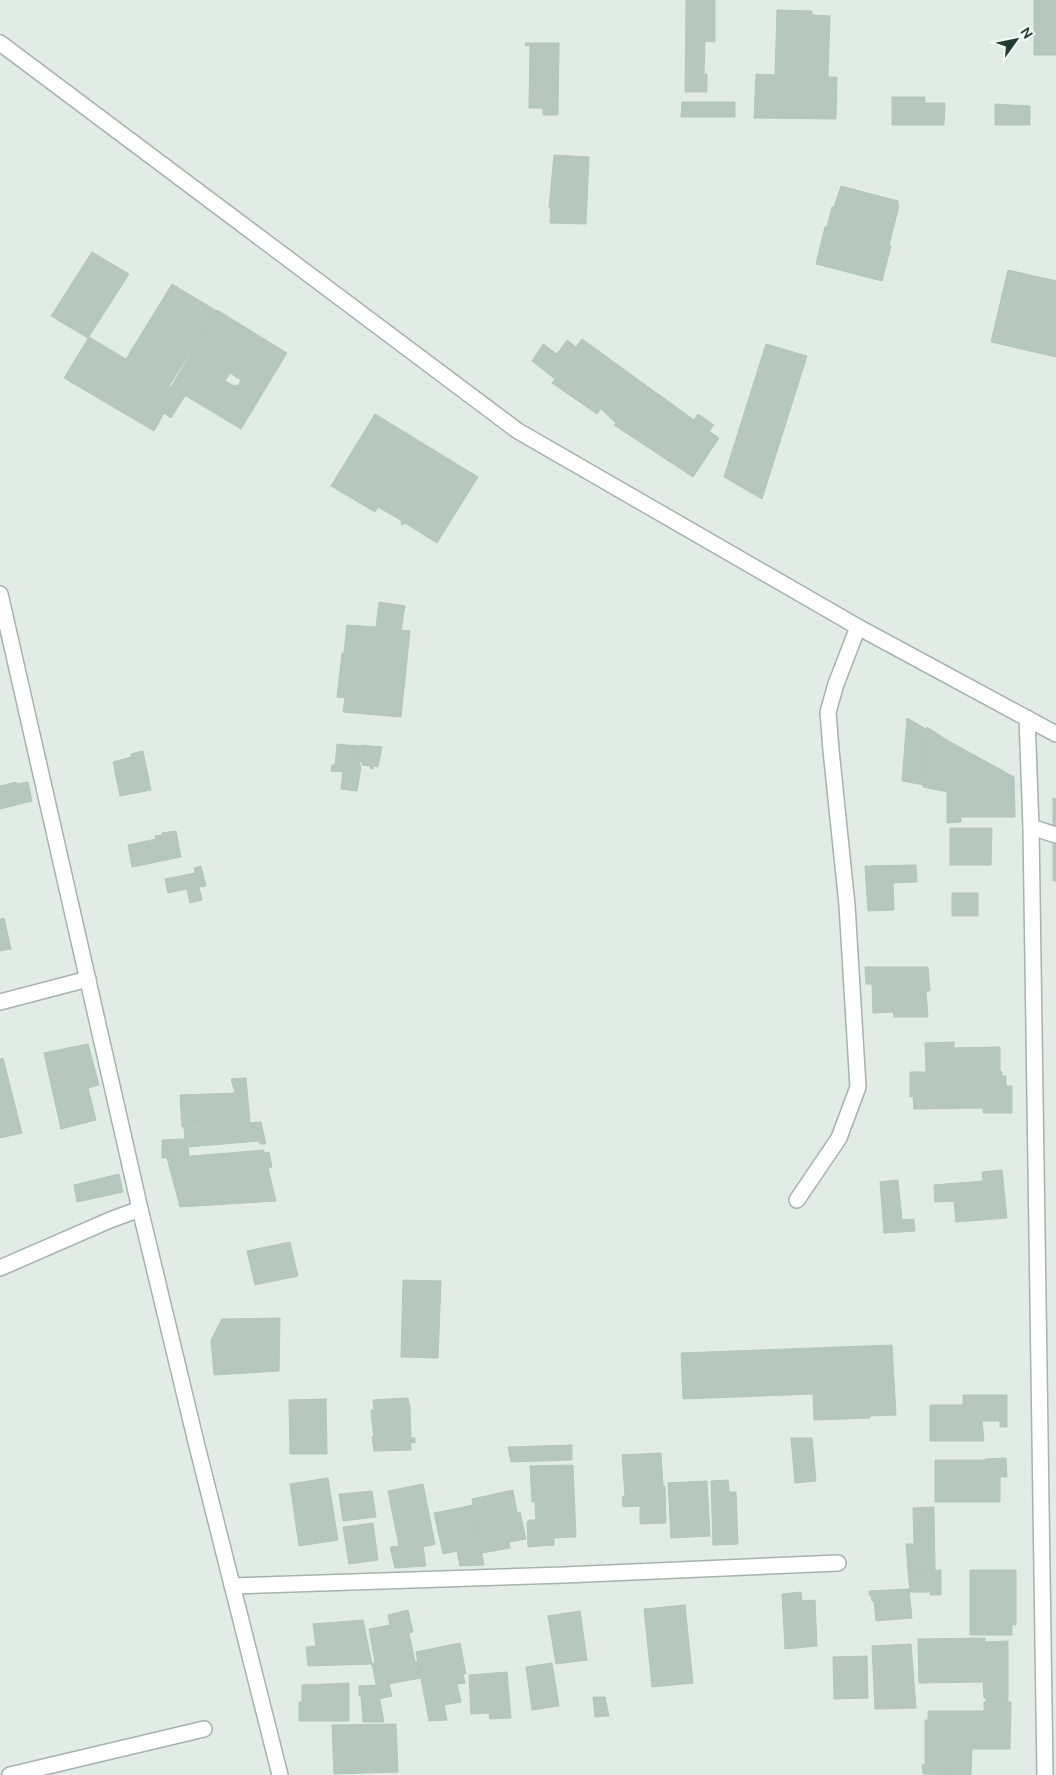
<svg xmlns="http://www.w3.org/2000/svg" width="1056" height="1775" font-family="Ubuntu,sans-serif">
<rect width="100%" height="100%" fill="#e1ece6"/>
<g fill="#b6c7bf" stroke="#b3c6bc" fill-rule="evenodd">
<polygon points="686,0 715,0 715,42 705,41 704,74 707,74 707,92 685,92"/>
<rect x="1034" y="0" width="22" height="55"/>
<polygon points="777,10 812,11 812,15 830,16 828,77 837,77 836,119 754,118 756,74 775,75"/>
<polygon points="525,43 559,43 558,115 543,115 543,108 529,108 530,45 526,46"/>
<polygon points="892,97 925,97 925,103 945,103 944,125 892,125"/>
<polygon points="682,102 735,102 735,117 681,117"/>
<polygon points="995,104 1030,106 1030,125 995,125"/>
<polygon points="554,155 589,157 586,224 550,223 551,208 549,208"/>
<polygon points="841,186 898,201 898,205 899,206 889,245 891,246 882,281 816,264 825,227 827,227 832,207 834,207"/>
<polygon points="92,252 129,274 88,338 51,316"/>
<polygon points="1008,270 1056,281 1056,357 991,342"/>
<polygon points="172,284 217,311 169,386 185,396 171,418 164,413 154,431 64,378 89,337 126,359"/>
<path d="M217 310 287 353 241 429 171 387ZM230 373 241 380 238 386 235 385 234 386 225 381Z"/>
<polygon points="582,339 694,420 698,414 714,425 709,431 719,438 693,477 614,425 616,423 601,409 597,414 552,383 555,379 532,361 543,344 557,354 567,340 576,347"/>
<polygon points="766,344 807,356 762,499 724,477"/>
<polygon points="375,414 478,477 437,543 405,523 403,525 401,524 402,521 378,507 375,512 331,486"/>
<polygon points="379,602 405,606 401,630 410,631 401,717 343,712 345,698 337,697 342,653 344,653 347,625 376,627"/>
<polygon points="907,718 926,729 925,737 927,738 921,762 923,763 921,772 924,772 922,781 924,781 924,785 902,781"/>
<polygon points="927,727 947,740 948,792 923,787 924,772 921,772 923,763 921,762 927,738 925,737"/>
<polygon points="947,740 1014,777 1015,817 961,817 961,822 947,823"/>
<polygon points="337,744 360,746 359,762 361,768 357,791 341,789 343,772 331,771 332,765 335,765"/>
<polygon points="361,745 382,747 378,767 373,766 373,769 370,768 371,766 362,765 363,763 359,762"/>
<polygon points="143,751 151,790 120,796 113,762 131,757 131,754"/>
<polygon points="16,782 17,784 28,782 32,801 0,809 0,786"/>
<polygon points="1053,798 1056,799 1056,881 1053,881"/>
<polygon points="950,828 992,828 991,865 950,865"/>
<polygon points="176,831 181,857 132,867 128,845 156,839 155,836 162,835 162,833"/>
<polygon points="916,865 917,882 893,883 894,910 868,911 865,866"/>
<polygon points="201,866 206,886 199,887 202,900 190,903 187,889 168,893 165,879 195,873 194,868"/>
<rect x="952" y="893" width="26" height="23"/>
<polygon points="4,918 11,949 0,951 0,919"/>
<polygon points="865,967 928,967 930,991 926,991 928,1017 894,1017 893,1012 873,1013 872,984 866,984"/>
<polygon points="954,1042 954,1048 1000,1047 1000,1071 1002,1072 1002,1076 1006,1076 1006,1086 1012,1086 1012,1113 983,1113 983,1108 914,1109 913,1096 910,1097 910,1072 926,1072 925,1043"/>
<polygon points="88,1044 99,1085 88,1088 96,1120 61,1129 44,1053"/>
<polygon points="3,1058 22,1133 0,1138 0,1059"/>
<polygon points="246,1078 250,1122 182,1127 180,1095 235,1093 231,1079"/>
<polygon points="261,1122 266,1144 260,1144 259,1141 188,1147 189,1156 162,1158 162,1140 185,1139 184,1128"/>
<polygon points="264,1150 264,1153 269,1152 272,1167 268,1168 276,1201 180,1207 167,1158"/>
<polygon points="1002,1170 1007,1218 956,1222 954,1201 935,1202 934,1185 983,1181 982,1172"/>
<polygon points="119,1174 123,1192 77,1202 74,1185"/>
<polygon points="898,1180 902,1220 914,1219 915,1231 884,1233 880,1182"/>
<polygon points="290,1242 298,1276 255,1285 247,1251"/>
<polygon points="403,1280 441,1281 438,1358 401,1357"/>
<polygon points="280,1318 279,1371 214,1375 211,1340 222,1319"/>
<polygon points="892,1345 896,1415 870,1416 870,1418 814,1420 813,1394 683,1399 681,1353"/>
<polygon points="963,1395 1007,1395 1007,1427 1000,1427 1000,1421 982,1421 984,1441 930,1441 930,1405 963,1405"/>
<polygon points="408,1398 410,1407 411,1438 415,1438 415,1443 411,1442 411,1450 374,1451 372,1437 374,1437 371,1414 371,1410 374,1410 373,1400"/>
<polygon points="326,1399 327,1454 290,1454 289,1400"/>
<polygon points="791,1438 812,1438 816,1481 795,1483"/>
<polygon points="572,1445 572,1460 511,1462 508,1447"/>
<polygon points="661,1453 663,1486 665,1486 666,1523 640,1524 640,1506 623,1507 622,1497 625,1496 622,1455"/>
<polygon points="1006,1458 1007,1477 1000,1477 1000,1502 935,1502 935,1460 985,1460 985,1459"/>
<polygon points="573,1465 576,1537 554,1538 554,1545 528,1547 527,1522 529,1520 536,1520 535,1502 532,1502 530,1466"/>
<polygon points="328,1478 338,1540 299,1546 290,1484"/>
<polygon points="728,1480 729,1492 736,1492 738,1544 713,1545 711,1481"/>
<polygon points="707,1481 710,1536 671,1538 668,1483"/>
<polygon points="423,1484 435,1544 423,1547 426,1566 395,1568 390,1547 399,1546 388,1491"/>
<polygon points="513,1490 517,1513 520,1512 526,1539 509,1542 510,1548 482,1553 472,1499"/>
<polygon points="372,1491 376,1517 343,1521 339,1494"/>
<polygon points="473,1505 484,1565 460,1566 457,1551 443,1554 434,1513"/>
<polygon points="934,1507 935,1571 908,1571 906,1544 914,1544 913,1508"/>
<polygon points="373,1523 378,1560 349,1564 343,1527"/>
<polygon points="941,1570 941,1595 930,1595 930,1592 910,1592 908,1571"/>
<polygon points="970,1570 1016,1570 1016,1625 1012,1624 1012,1635 970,1635"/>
<polygon points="909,1589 912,1618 876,1621 874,1601 872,1601 871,1595 869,1595 869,1591"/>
<polygon points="801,1592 802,1601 815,1600 817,1646 785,1649 782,1594"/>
<polygon points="685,1605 693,1683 652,1687 644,1609"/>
<polygon points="408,1610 413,1632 409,1633 415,1662 418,1661 421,1678 389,1684 392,1696 379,1699 372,1664 375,1662 369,1629 390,1625 388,1615"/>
<polygon points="580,1611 587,1660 556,1664 548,1616"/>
<polygon points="363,1620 372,1664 308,1666 306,1647 316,1646 313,1624"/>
<polygon points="985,1638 985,1642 1008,1641 1008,1702 986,1702 986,1698 984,1698 983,1682 919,1683 918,1639"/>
<polygon points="460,1643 466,1674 463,1674 465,1683 457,1684 461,1702 444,1705 447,1720 429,1721 416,1652"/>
<polygon points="911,1644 916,1708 875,1709 872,1646"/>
<polygon points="867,1656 868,1698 834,1699 833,1657"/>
<polygon points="552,1663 559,1706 532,1710 526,1667"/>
<polygon points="507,1672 511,1718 490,1719 489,1713 471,1714 469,1675"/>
<polygon points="349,1683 349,1721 299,1721 299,1702 302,1702 302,1685"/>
<polygon points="377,1685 384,1722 363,1722 361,1696 359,1696 359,1686"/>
<polygon points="593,1697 605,1697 609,1716 595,1717"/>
<polygon points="984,1702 1011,1702 1010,1749 972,1749 971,1775 923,1774 922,1765 925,1764 925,1720 928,1720 928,1711 984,1711"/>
<polygon points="396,1724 398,1772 334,1774 332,1725"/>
</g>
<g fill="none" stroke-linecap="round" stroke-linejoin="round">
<g stroke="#a4b4ad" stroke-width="18">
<g id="minor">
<polyline points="1027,718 1031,827 1045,1775"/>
<polyline points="1031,827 1056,835"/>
<polyline points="0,1002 88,979"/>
<polyline points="797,1200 839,1138 858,1087 847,905 831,750 828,712 836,684 858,627"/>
<polyline points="0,1268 110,1220 140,1209"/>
<polyline points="232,1586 564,1575 838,1563"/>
<polyline points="10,1775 204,1729"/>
</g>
</g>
<g stroke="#a4b4ad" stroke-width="18">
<g id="tertiary">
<polyline points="0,43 518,431 858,627 1056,734"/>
<polyline points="0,594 140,1209 197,1446 280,1775"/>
</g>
</g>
<use href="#minor" stroke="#fff" stroke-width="15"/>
<use href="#tertiary" stroke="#fff" stroke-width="15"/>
</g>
<g transform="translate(1016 40) rotate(57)" stroke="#f2f9f4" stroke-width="4" paint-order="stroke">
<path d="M0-4L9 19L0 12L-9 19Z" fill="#213d33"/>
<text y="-8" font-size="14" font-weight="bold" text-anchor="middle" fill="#213d33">N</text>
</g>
</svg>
